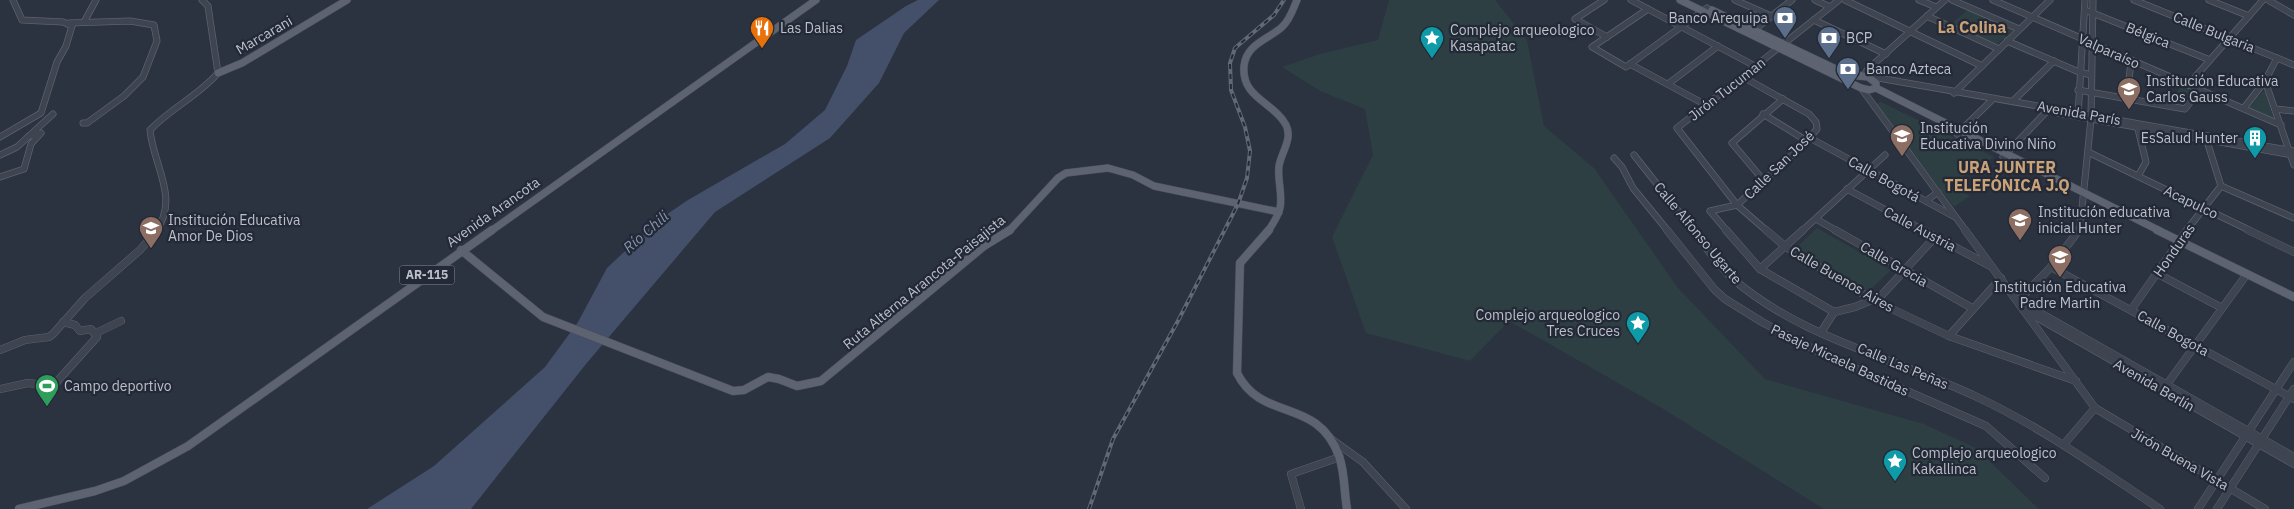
<svg xmlns="http://www.w3.org/2000/svg" width="2294" height="509" font-family="'IBM Plex Sans',sans-serif">
<rect width="100%" height="100%" fill="#2b3240"/>
<g fill="#2d3f42">
<polygon points="1389,0 1495,0 1527,40 1544,126 1594,168 1678,288 1765,379 1924,424 1976,448 2039,509 1824,509 1660,407 1509,321 1470,361 1366,333 1332,237 1373,155 1365,109 1320,91 1282,67 1320,54 1378,40"/>
<polygon points="1969,9 2016,28 1997,44 1951,24"/>
<polygon points="2181,86 2193,91 2182,105 2167,102 2172,96 2183,101 2174,96"/>
<polygon points="2263,91 2265,92 2274,119 2249,108"/>
<polygon points="1881,102 1994,157 1950,185 1970,196 1954,207 1875,104"/>
<polygon points="1817,228 1891,270 1868,292 1795,249"/>
</g>
<polygon fill="#445069" points="918,0 939,0 904,33 879,83 830,138 715,212 586,364 471,509 367,509 434,466 545,367 578,322 607,268 657,221 688,200 785,144 825,110 847,66 856,40 906,6"/>
<g fill="none" stroke-linecap="round" stroke-linejoin="round">
<g stroke="#5c626e" stroke-width="7">
<g id="minor-far1">
<polyline points="1604,0 1575,19 1607,37"/>
<polyline points="1631,0 1755,66"/>
<polyline points="1735,0 1771,16"/>
<polyline points="1815,0 1830,7"/>
<polyline points="1845,0 1982,66"/>
<polyline points="1919,0 1936,7"/>
<polyline points="1952,0 2019,29"/>
<polyline points="1993,0 2281,125"/>
<polyline points="2134,0 2294,65"/>
<polyline points="2209,0 2249,16"/>
<polyline points="2268,0 2294,15"/>
<polyline points="1648,9 1592,47 1626,67 1707,8"/>
<polyline points="2085,10 2210,60"/>
<polyline points="1927,16 1999,49"/>
<polyline points="1814,20 1886,54"/>
<polyline points="84,22 96,0"/>
<polyline points="69,23 130,21 154,25 157,41 143,77 124,96 87,123 83,123"/>
<polyline points="1754,30 1792,0"/>
<polyline points="2007,41 2079,72 2091,75"/>
<polyline points="1630,64 1706,105"/>
<polyline points="1864,76 1867,70 1945,0"/>
<polyline points="1867,76 2294,151"/>
<polyline points="2265,81 2294,165"/>
<polyline points="1668,84 1718,46"/>
<polyline points="2188,85 2263,0"/>
<polyline points="1861,88 1966,231"/>
<polyline points="2078,90 2185,109 2199,90"/>
<polyline points="1954,93 2050,0"/>
<polyline points="2127,99 2131,61"/>
<polyline points="2013,101 2054,61"/>
<polyline points="2244,108 2265,81 2277,58"/>
<polyline points="2275,109 2294,111"/>
<polyline points="2058,113 2292,155"/>
<polyline points="1763,114 1807,141"/>
<polyline points="2078,116 2085,0"/>
<polyline points="2137,125 2146,162 2138,176"/>
<polyline points="1957,134 1991,101"/>
<polyline points="0,137 41,113 57,62 66,46 72,26 63,22 22,20 13,0"/>
<polyline points="1810,138 1955,217"/>
<polyline points="2088,152 2251,231"/>
<polyline points="0,155 17,147 53,114"/>
<polyline points="1634,155 1694,231"/>
<polyline points="2003,157 2047,111"/>
<polyline points="1614,158 1622,167 1633,188 1668,231"/>
<polyline points="0,177 24,169 31,144 41,133 29,136"/>
<polyline points="1764,181 1732,143 1783,99"/>
<polyline points="2221,186 2294,218"/>
<polyline points="1847,189 1925,231"/>
<polyline points="1926,201 1938,192"/>
<polyline points="1816,219 1837,231"/>
<path d="M156 231C180 198 153 165 150 130 172 107 197 97 218 73L208 6 202 0"/>
<polyline points="1727,231 1710,211 1737,205 1807,141 1817,129 1816,122 1809,114 1743,77"/>
<polyline points="1767,231 1737,205 1677,128 1839,0"/>
<polyline points="1802,231 1885,155"/>
<polyline points="2078,231 2080,228 2091,119 2093,0"/>
<polyline points="2186,231 2221,186 2206,138"/>
</g>
</g>
<g stroke="#5c626e" stroke-width="8">
<g id="minor">
<polyline points="1667,230 1714,289 1725,299 1762,322 1823,354 1986,426 2045,478"/>
<path d="M1693 230C1705 245 1717 264 1731 277 1799 338 1899 359 1979 398 2043 428 2101 470 2160 509"/>
<polyline points="1726,230 1760,269 1834,312"/>
<polyline points="1766,230 1786,247 1873,300 1949,336 2076,381"/>
<polyline points="1835,230 1972,308"/>
<polyline points="1923,230 1992,267"/>
<polyline points="1965,230 2095,408 2265,509"/>
<polyline points="2248,230 2294,252"/>
<polyline points="2051,267 2294,399"/>
<polyline points="1760,269 1803,230"/>
<polyline points="2158,274 2222,308"/>
<polyline points="2018,301 2051,267 2079,230"/>
<polyline points="2021,302 2294,457"/>
<polyline points="2131,310 2187,230"/>
<polyline points="2028,312 2294,464"/>
<polyline points="1822,331 1834,312 1855,307 1881,296 1935,237"/>
<polyline points="96,333 121,321"/>
<polyline points="1949,336 2001,278"/>
<polyline points="0,350 25,340 49,337 53,334 85,298 140,250 157,230"/>
<polyline points="2165,387 2247,274"/>
<polyline points="0,389 28,383 53,386 97,337 91,329 80,331 75,325 63,322"/>
<polyline points="1331,439 1363,462 1406,509"/>
<polyline points="2065,443 2095,408"/>
<polyline points="1301,509 1291,474 1340,457"/>
<polyline points="2198,509 2294,362"/>
<polyline points="2217,509 2294,389"/>
</g>
</g>
<g stroke="#484d5a" stroke-width="8">
<g id="major-far1">
<polyline points="1680,0 1861,88 1869,90 1876,88"/>
<polyline points="1712,10 1836,69 1863,76"/>
<polyline points="218,73 242,63 347,0"/>
<polyline points="1858,76 1868,77 1876,83 1876,88"/>
<polyline points="1876,88 2160,231"/>
<polyline points="491,231 816,0"/>
<polyline points="1009,231 1058,178 1066,173 1108,168 1133,175 1154,186 1279,212"/>
<path d="M1268 231C1273 224 1278 216 1280 208 1283 194 1277 180 1279 166 1281 153 1293 139 1286 125 1274 102 1241 98 1244 66 1246 44 1269 39 1282 27 1290 20 1293 9 1297 0"/>
</g>
</g>
<g stroke="#484d5a" stroke-width="9">
<g id="major">
<path d="M1269 230 1240 263 1237 373C1262 423 1317 396 1339 456 1345 473 1344 492 1347 509"/>
<polyline points="2157,230 2294,297"/>
<polyline points="461,250 543,317 733,391 744,390 768,377 779,379 797,386 821,381 984,246 1010,230"/>
<polyline points="19,509 95,491 124,481 188,446 492,230"/>
</g>
</g>
<use href="#minor-far1" stroke="#3e4450" stroke-width="5.5"/>
<use href="#minor" stroke="#3e4450" stroke-width="7"/>
<use href="#major-far1" stroke="#5d6370" stroke-width="7"/>
<use href="#major" stroke="#5d6370" stroke-width="8"/>
<g stroke="#616877" stroke-width="4">
<polyline id="rail" points="1089,509 1113,439 1179,319 1238,204 1247,178 1250,151 1245,127 1231,90 1230,63 1235,48 1274,15 1284,0"/>
</g>
<use href="#rail" stroke="#232936" stroke-width="2" stroke-dasharray="5" stroke-linecap="butt"/>
</g>
<defs>
<g id="bank-pin" transform="scale(1.25)"><path d="M0 17L-7.5 6A9.5 9.5 0 1 1 7.5 6Z" fill="#5c6f8a" stroke="#232936"/><path d="M-6-4H6V4H-6ZM0-2.3a2.3 2.3 0 1 0 0 4.6a2.3 2.3 0 1 0 0-4.6Z" fill="#fff"/></g>
<g id="restaurant-pin" transform="scale(1.25)"><path d="M0 17L-7.5 6A9.5 9.5 0 1 1 7.5 6Z" fill="#e8710a" stroke="#232936"/><path d="M-5-6h1v4h1v-4h1v4h1v-4h1v5L-1.5 .5V6h-2V.5L-5-1ZM5-6V6H3V1.5H1.5Q1.5-4 5-6Z" fill="#fff"/></g>
<g id="sight-pin" transform="scale(1.25)"><path d="M0 17L-7.5 6A9.5 9.5 0 1 1 7.5 6Z" fill="#0f9aa8" stroke="#232936"/><path d="M0-6L1.8-2.2L6-1.7L2.9 1.2L3.7 5.4L0 3.3L-3.7 5.4L-2.9 1.2L-6-1.7L-1.8-2.2Z" fill="#fff"/></g>
<g id="school-pin" transform="scale(1.25)"><path d="M0 17L-7.5 6A9.5 9.5 0 1 1 7.5 6Z" fill="#8d6e63" stroke="#232936"/><path d="M0-5L7-2L0 1L-7-2ZM-4 1L0 2.5L4 1V4Q0 6-4 4Z" fill="#fff"/></g>
<g id="building-pin" transform="scale(1.25)"><path d="M0 17L-7.5 6A9.5 9.5 0 1 1 7.5 6Z" fill="#0f9aa8" stroke="#232936"/><path d="M-4-6H4V6H1V3H-1V6H-4ZM-2.5-4.3h1.7v1.8h-1.7ZM.8-4.3h1.7v1.8H.8ZM-2.5-1h1.7V.8h-1.7ZM.8-1h1.7V.8H.8Z" fill="#fff"/></g>
<g id="stadium-pin" transform="scale(1.25)"><path d="M0 17L-7.5 6A9.5 9.5 0 1 1 7.5 6Z" fill="#2e9e5b" stroke="#232936"/><path d="M0-5a6.5 5 0 1 0 0 10a6.5 5 0 1 0 0-10ZM-3.5-1.8h7v3.6h-7Z" fill="#fff"/></g>
</defs>
<g fill-rule="evenodd">
<use href="#bank-pin" x="1785" y="18"/>
<use href="#restaurant-pin" x="762" y="28"/>
<use href="#sight-pin" x="1432" y="38"/>
<use href="#bank-pin" x="1829" y="38"/>
<use href="#bank-pin" x="1848" y="69"/>
<use href="#school-pin" x="2129" y="89"/>
<use href="#school-pin" x="1902" y="136"/>
<use href="#building-pin" x="2255" y="138"/>
<use href="#school-pin" x="2020" y="220"/>
<use href="#school-pin" x="151" y="228"/>
<use href="#school-pin" x="2060" y="257"/>
<use href="#sight-pin" x="1638" y="323"/>
<use href="#stadium-pin" x="47" y="386"/>
<use href="#sight-pin" x="1895" y="461"/>
</g>
<g text-anchor="middle" stroke-width="4.5" stroke-linejoin="round" paint-order="stroke">
<rect fill="#232936" stroke="#8d939e" stroke-width="1" x="399.5" y="265.5" width="55" height="19" rx="4"/>
<g font-size="12" font-weight="bold" fill="#bbc0ca">
<text x="427" y="279">AR-115</text>
</g>
<g font-size="14" fill="#bbc0ca" stroke="#232936" text-anchor="start">
<text x="1768" y="23" text-anchor="end">Banco Arequipa</text>
<text x="780" y="33">Las Dalias</text>
<text x="1450" y="35">Complejo arqueologico<tspan x="1450" dy="16">Kasapatac</tspan></text>
<text x="1846" y="43">BCP</text>
<text x="1866" y="74">Banco Azteca</text>
<text x="2146" y="86">Institución Educativa<tspan x="2146" dy="16">Carlos Gauss</tspan></text>
<text x="1920" y="133">Institución<tspan x="1920" dy="16">Educativa Divino Niño</tspan></text>
<text x="2238" y="143" text-anchor="end">EsSalud Hunter</text>
<text x="2038" y="217">Institución educativa<tspan x="2038" dy="16">inicial Hunter</tspan></text>
<text x="168" y="225">Institución Educativa<tspan x="168" dy="16">Amor De Dios</tspan></text>
<text x="2060" y="292" text-anchor="middle">Institución Educativa<tspan x="2060" dy="16">Padre Martin</tspan></text>
<text x="1620" y="320" text-anchor="end">Complejo arqueologico<tspan x="1620" dy="16">Tres Cruces</tspan></text>
<text x="64" y="391">Campo deportivo</text>
<text x="1912" y="458">Complejo arqueologico<tspan x="1912" dy="16">Kakallinca</tspan></text>
</g>
<g font-size="14" fill="#bbc0ca" stroke="#232936">
<text transform="translate(2214 32) rotate(22)" y="5">Calle Bulgaria</text>
<text transform="translate(264 35) rotate(-30)" y="5">Marcarani</text>
<text transform="translate(2148 35) rotate(22)" y="5">Bélgica</text>
<text transform="translate(2109 51) rotate(24)" y="5">Valparaíso</text>
<text transform="translate(1727 89) rotate(-38)" y="5">Jirón Tucuman</text>
<text transform="translate(2079 113) rotate(10)" y="5">Avenida París</text>
<text transform="translate(1779 165) rotate(-44)" y="5">Calle San José</text>
<text transform="translate(1884 179) rotate(29)" y="5">Calle Bogotá</text>
<text transform="translate(2191 202) rotate(26)" y="5">Acapulco</text>
<text transform="translate(493 212) rotate(-35)" y="5">Avenida Arancota</text>
<text transform="translate(1920 229) rotate(28)" y="5">Calle Austria</text>
<text transform="translate(1698 233) rotate(50)" y="5">Calle Alfonso Ugarte</text>
<text transform="translate(2174 250) rotate(-55)" y="5">Honduras</text>
<text transform="translate(1894 264) rotate(30)" y="5">Calle Grecia</text>
<text transform="translate(1842 279) rotate(30)" y="5">Calle Buenos Aires</text>
<text transform="translate(924 282) rotate(-39)" y="5">Ruta Alterna Arancota-Paisajista</text>
<text transform="translate(2173 333) rotate(29)" y="5">Calle Bogota</text>
<text transform="translate(1840 360) rotate(25)" y="5">Pasaje Micaela Bastidas</text>
<text transform="translate(1903 366) rotate(23)" y="5">Calle Las Peñas</text>
<text transform="translate(2154 385) rotate(30)" y="5">Avenida Berlín</text>
<text transform="translate(2180 459) rotate(30)" y="5">Jirón Buena Vista</text>
</g>
<g font-size="15" font-style="italic" fill="#8694ae" stroke="#232936">
<text transform="translate(646 232) rotate(-41)" y="5">Río Chili</text>
</g>
<g font-size="16" font-weight="bold" fill="#caa277" stroke="#232936">
<text x="1972" y="33">La Colina</text>
<text x="2007" y="173">URA JUNTER<tspan x="2007" dy="18">TELEFÓNICA J.Q</tspan></text>
</g>
</g>
</svg>
